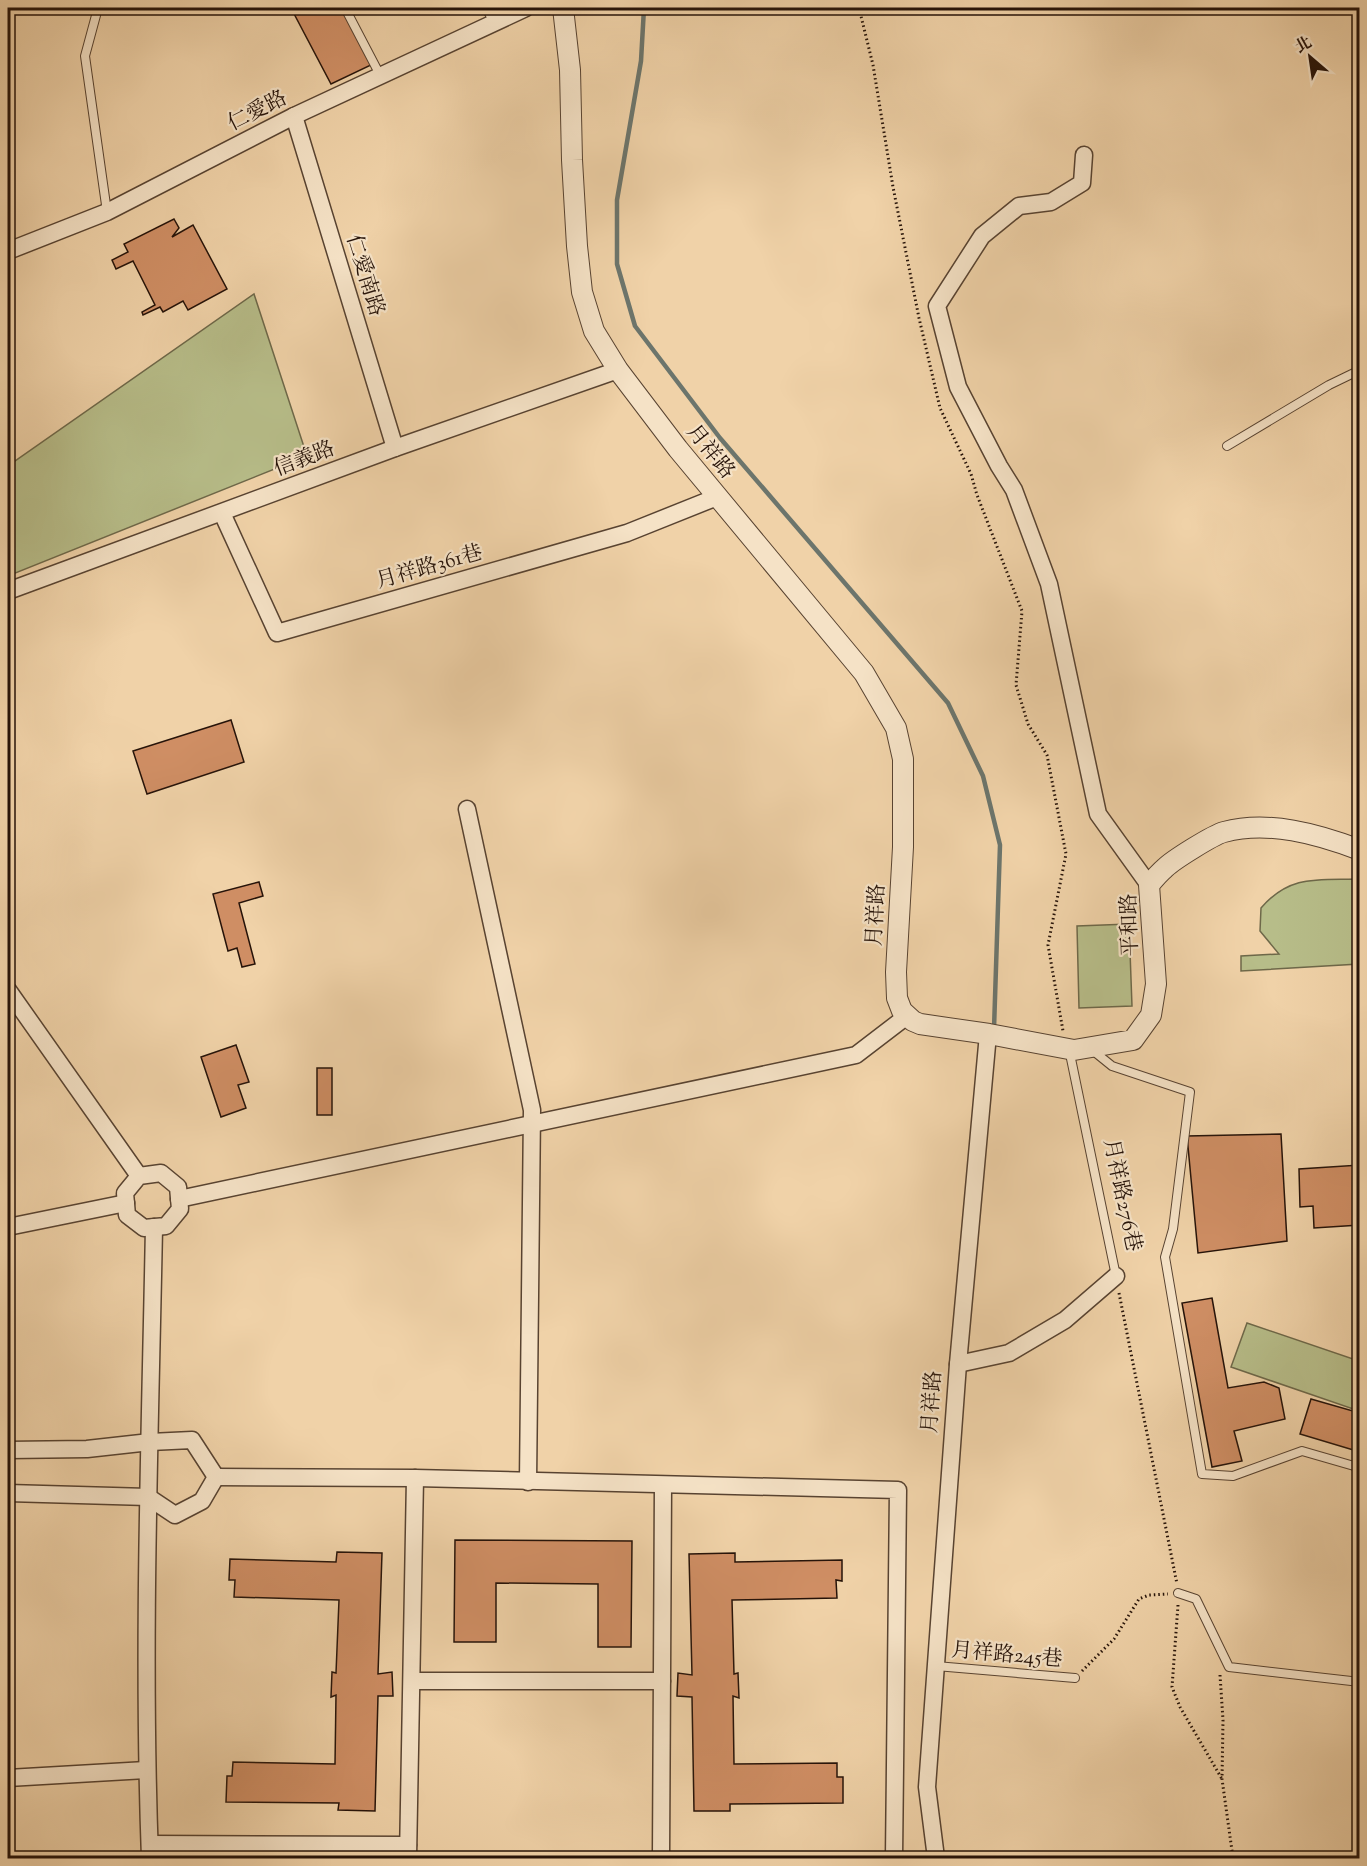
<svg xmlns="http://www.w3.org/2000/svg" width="1367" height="1866" font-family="'Sorts Mill Goudy','Noto Serif TC',serif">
<rect width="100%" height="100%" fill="#f0d2a8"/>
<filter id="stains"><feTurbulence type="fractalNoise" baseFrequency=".00333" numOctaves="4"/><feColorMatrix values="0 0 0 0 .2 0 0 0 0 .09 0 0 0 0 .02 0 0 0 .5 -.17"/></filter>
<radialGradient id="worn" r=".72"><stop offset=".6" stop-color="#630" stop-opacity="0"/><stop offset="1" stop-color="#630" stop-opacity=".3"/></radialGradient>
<g fill="#b7bd89" stroke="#6e6849" stroke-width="1.5">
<polygon points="254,294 307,456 8,576 8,466"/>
<path d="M1359 879V964L1241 971V956L1279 954 1260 931 1261 908C1290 874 1319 880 1359 879Z"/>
<polygon points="1129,924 1132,1006 1079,1008 1077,926"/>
<polygon points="1247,1323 1359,1361 1359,1411 1231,1367"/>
</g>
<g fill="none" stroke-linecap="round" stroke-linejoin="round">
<polyline stroke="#6c756c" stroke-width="4.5" points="644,8 641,61 617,200 617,264 635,326 720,438 948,703 983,776 1000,845 994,1029"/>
</g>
<g fill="#cf8e64" stroke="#261309" stroke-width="1.5">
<polygon points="291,8 342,8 371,65 331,84"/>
<polygon points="174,219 179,228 172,237 193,225 227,289 188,310 183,301 163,312 160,307 143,315 142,312 155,305 133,261 116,269 112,260 128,252 124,244"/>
<polygon points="231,720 244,762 147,794 133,751"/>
<polygon points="259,882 263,896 239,903 255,964 242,967 237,948 228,951 213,894"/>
<polygon points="236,1045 249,1082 238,1085 246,1108 221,1117 201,1057"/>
<rect x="317" y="1068" width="15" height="47"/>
<polygon points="1281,1134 1287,1241 1198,1253 1187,1136"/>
<polygon points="1360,1165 1360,1225 1314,1228 1313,1206 1300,1207 1299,1169"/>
<polygon points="1212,1298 1228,1388 1264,1382 1279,1388 1285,1419 1234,1431 1242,1461 1212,1467 1182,1303"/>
<polygon points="1311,1399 1360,1413 1360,1452 1300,1434"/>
<polygon points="455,1540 632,1541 631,1647 598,1647 598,1584 496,1583 496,1642 454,1642"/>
<polygon points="337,1552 382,1553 378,1674 392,1672 393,1696 378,1696 375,1811 338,1810 339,1803 226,1802 227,1776 232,1776 233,1762 335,1764 336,1695 331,1697 332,1672 336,1673 339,1600 234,1597 235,1580 229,1580 230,1559 336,1562"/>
<polygon points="735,1553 735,1562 842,1560 842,1581 836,1580 837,1598 732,1600 734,1674 738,1673 739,1698 733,1696 734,1764 837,1763 837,1777 843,1777 843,1803 730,1804 730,1811 694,1811 692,1697 677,1696 678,1673 692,1675 689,1554"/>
</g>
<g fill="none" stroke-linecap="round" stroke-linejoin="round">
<g stroke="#584331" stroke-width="10">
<g id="service">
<polyline points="98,8 85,56 107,212"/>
<polyline points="345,8 380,75"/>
<polyline points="486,8 494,22"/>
<polyline points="1227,446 1329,385 1360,370"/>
<polyline points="1069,1049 1116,1276"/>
<polyline points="1091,1049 1112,1066 1190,1092 1173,1229 1165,1257 1202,1474 1233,1476 1302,1451 1354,1466 1360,1472"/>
<polyline points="1178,1593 1196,1599 1229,1667 1360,1682"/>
<polyline points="936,1666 1075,1678"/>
</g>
</g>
<g stroke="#584331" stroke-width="19">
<g id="minor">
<polyline points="294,116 395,448"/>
<polyline points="1084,155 1082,183 1051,202 1019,206 982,236 937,306 958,387 999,466 1014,490 1049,584 1098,814 1149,885"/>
<polyline points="8,251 107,212 294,116 526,8"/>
<polyline points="222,513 277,633 627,533 717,497"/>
<polyline points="8,591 395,448 618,370"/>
<polyline points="467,809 532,1110 528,1482"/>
<polyline points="8,990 139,1176"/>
<polygon points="161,1173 178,1187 180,1209 166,1226 144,1228 127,1215 125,1193 139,1176"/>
<polyline points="179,1199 856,1055 907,1016"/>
<polyline points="8,1227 126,1203"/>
<polyline points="958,1364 1009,1353 1065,1320 1116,1276"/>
<polyline points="8,1450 87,1449 150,1442 192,1440 216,1477 202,1501 175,1515 148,1497 8,1493"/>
<polyline points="216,1477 415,1478 898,1490 894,1858"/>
<polyline points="412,1681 662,1681"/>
<polyline points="8,1778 146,1770"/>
<polyline points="150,1844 408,1845"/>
<path d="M150 1858C142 1648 150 1438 154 1227"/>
<polyline points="408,1858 415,1478"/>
<polyline points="661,1858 663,1485"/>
<polyline points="936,1858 927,1787 958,1364 988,1034"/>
</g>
</g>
<g stroke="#584331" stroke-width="22">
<path id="tertiary" d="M563 8 570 70 572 160 577 246 582 292 594 331 618 370 678 449 864 673 896 728 903 759V847L896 972 897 998 902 1011 913 1021 920 1024 989 1034 1074 1050 1133 1040 1151 1015 1156 984 1149 885C1154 879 1159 873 1165 868 1173 860 1213 835 1224 832 1268 820 1318 834 1360 850"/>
</g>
<g stroke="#261309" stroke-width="3" stroke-dasharray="1.5 3" stroke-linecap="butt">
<polyline points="859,8 873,65 893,187 919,318 940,408 971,474 977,495 1022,611 1016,685 1028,724 1047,755 1066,854 1048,945 1063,1031"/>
<polyline points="1119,1293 1177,1584"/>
<polyline points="1178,1605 1172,1687 1180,1707 1222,1779"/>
<polyline points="1082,1671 1114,1639 1139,1599 1149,1595 1168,1594"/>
<polyline points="1220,1675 1223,1720 1222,1779 1233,1858"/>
</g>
<use href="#service" stroke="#f5e2c6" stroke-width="8"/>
<use href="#minor" stroke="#f5e2c6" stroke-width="16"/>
<use href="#tertiary" stroke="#f5e2c6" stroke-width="20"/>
</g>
<g text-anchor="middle" stroke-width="4.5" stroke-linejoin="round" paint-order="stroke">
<g font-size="21" fill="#261309" stroke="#f5e2c6">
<text transform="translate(257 110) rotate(-27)" y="7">仁愛路</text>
<text transform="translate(366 275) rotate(73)" y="7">仁愛南路</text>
<text transform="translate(711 451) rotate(51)" y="7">月祥路</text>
<text transform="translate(304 458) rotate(-21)" y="7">信義路</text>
<text transform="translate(429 566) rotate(-16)" y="7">月祥路361巷</text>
<text transform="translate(875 915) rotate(-87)" y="7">月祥路</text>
<text transform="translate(1129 925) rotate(-92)" y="7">平和路</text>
<text transform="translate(1123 1195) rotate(78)" y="7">月祥路276巷</text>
<text transform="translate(931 1402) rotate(-86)" y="7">月祥路</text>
<text transform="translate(1007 1654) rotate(5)" y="7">月祥路245巷</text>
</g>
</g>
<rect width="1367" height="1866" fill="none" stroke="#f0d2a8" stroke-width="30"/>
<rect x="9" y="9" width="1349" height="1848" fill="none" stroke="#261309" stroke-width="3"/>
<rect x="15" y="15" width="1337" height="1836" fill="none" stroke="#261309" stroke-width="1.5"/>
<g transform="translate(1310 57) rotate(331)" stroke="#f5e2c6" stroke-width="4.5" paint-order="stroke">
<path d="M0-4.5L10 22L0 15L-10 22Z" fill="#261309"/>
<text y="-9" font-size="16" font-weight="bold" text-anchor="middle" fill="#261309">北</text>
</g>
<rect width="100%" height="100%" filter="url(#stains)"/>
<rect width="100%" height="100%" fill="url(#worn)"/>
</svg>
